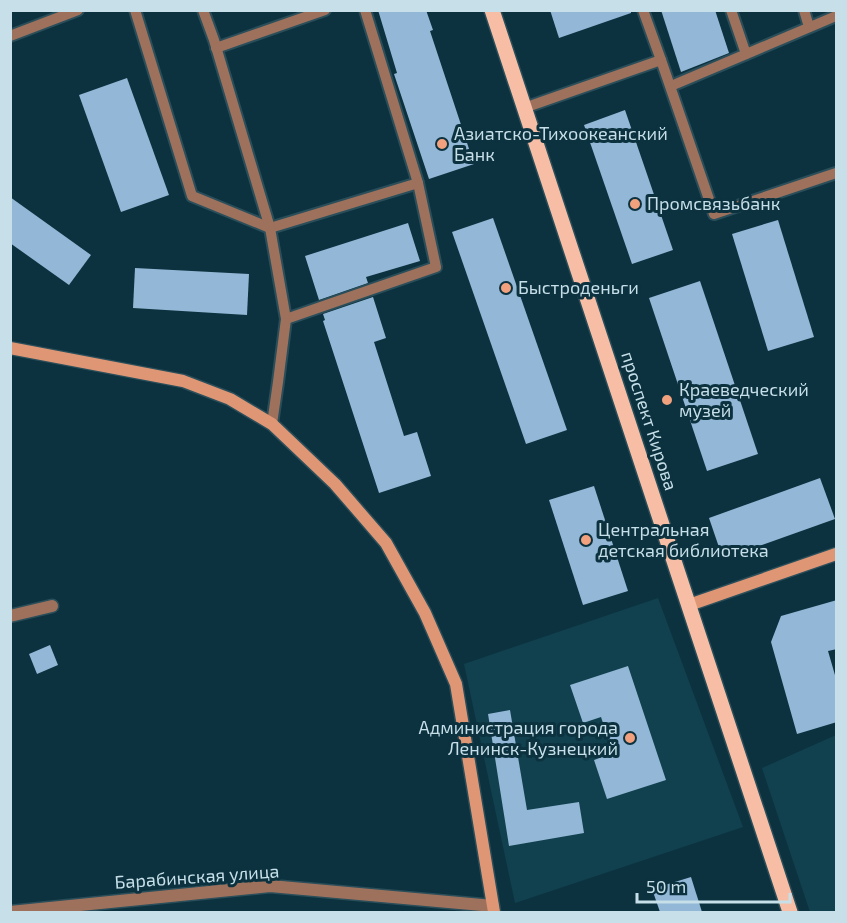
<svg xmlns="http://www.w3.org/2000/svg" width="847" height="923" font-family="'Exo 2',sans-serif">
<rect width="100%" height="100%" fill="#0c323f"/>
<g fill="#11404e">
<polygon points="658,598 743,827 515,903 464,664"/>
<polygon points="836,735 836,912 810,912 762,768"/>
</g>
<g fill="#93b7d6">
<polygon points="378,10 426,10 433,30 430,31 474,164 429,179 394,74 397,73"/>
<polygon points="550,10 631,10 631,13 559,38"/>
<polygon points="661,10 715,10 729,53 681,72"/>
<polygon points="127,78 169,195 121,212 79,95"/>
<polygon points="625,110 673,250 632,264 584,125"/>
<polygon points="10,197 91,255 69,285 10,243"/>
<polygon points="493,218 567,430 526,444 452,232"/>
<polygon points="778,220 814,337 768,351 732,234"/>
<polygon points="408,223 420,261 366,277 368,283 319,300 305,256"/>
<polygon points="135,268 249,274 247,315 133,308"/>
<polygon points="700,281 758,454 707,471 649,298"/>
<polygon points="373,297 386,338 374,342 404,436 417,432 431,476 379,493 323,321 325,320 323,314"/>
<polygon points="820,478 835,519 723,559 709,518"/>
<polygon points="594,486 628,591 583,605 549,500"/>
<polygon points="837,600 837,649 828,651 837,682 837,722 797,734 771,642 781,616"/>
<polygon points="50,645 58,665 37,674 29,654"/>
<polygon points="628,666 666,780 607,799 594,760 613,753 601,717 583,723 570,685"/>
<polygon points="510,710 527,810 579,802 584,833 509,846 488,714"/>
<polygon points="691,877 702,912 660,912 652,889"/>
</g>
<g fill="none" stroke-linecap="round" stroke-linejoin="round">
<g stroke="#2a4e5a" stroke-width="14">
<g id="lane">
<polyline points="135,10 192,196 270,228 418,183 436,267 286,319"/>
<polyline points="203,10 214,40 270,228 286,319 278,382 272,424"/>
<polyline points="365,10 418,183"/>
<polyline points="731,10 746,54"/>
<polyline points="804,10 809,27"/>
<polyline points="10,36 78,10"/>
<polyline points="216,48 325,10"/>
<polyline points="661,60 714,214 836,173"/>
<polyline points="671,86 836,16"/>
<polyline points="524,108 661,60 643,10"/>
</g>
</g>
<g stroke="#2a4e5a" stroke-width="15">
<g id="street">
<polyline points="10,616 52,606"/>
<polyline points="10,912 270,886 493,906"/>
</g>
</g>
<g stroke="#2a4e5a" stroke-width="15">
<g id="secondary">
<polyline points="10,348 183,381 230,399 272,424 335,484 386,543 425,613 456,684 494,912"/>
<polyline points="689,605 836,554"/>
</g>
</g>
<g stroke="#2a4e5a" stroke-width="18">
<polyline id="primary" points="492,10 790,912"/>
</g>
<use href="#lane" stroke="#9e715c" stroke-width="10"/>
<use href="#street" stroke="#9e715c" stroke-width="12"/>
<use href="#secondary" stroke="#df9675" stroke-width="12"/>
<use href="#primary" stroke="#f7bea5" stroke-width="15"/>
</g>
<g fill="#f1a17d" stroke="#0c323f" stroke-width="2">
<circle cx="442" cy="144" r="6"/>
<circle cx="635" cy="204" r="6"/>
<circle cx="506" cy="288" r="6"/>
<circle cx="667" cy="400" r="6"/>
<circle cx="586" cy="540" r="6"/>
<circle cx="630" cy="738" r="6"/>
</g>
<g text-anchor="middle" stroke-width="6" stroke-linejoin="round" paint-order="stroke">
<g font-size="18" fill="#c6dfe9" stroke="#0c323f" text-anchor="start">
<text x="454" y="140">Азиатско-Тихоокеанский<tspan x="454" dy="21">Банк</tspan></text>
<text x="647" y="210">Промсвязьбанк</text>
<text x="518" y="294">Быстроденьги</text>
<text x="679" y="396">Краеведческий<tspan x="679" dy="21">музей</tspan></text>
<text x="598" y="536">Центральная<tspan x="598" dy="21">детская библиотека</tspan></text>
<text x="618" y="734" text-anchor="end">Администрация города<tspan x="618" dy="21">Ленинск-Кузнецкий</tspan></text>
</g>
<g font-size="18" fill="#c6dfe9" stroke="#0c323f">
<text transform="translate(649 421) rotate(72)" y="6">проспект Кирова</text>
<text transform="translate(197 877) rotate(-4)" y="6">Барабинская улица</text>
</g>
</g>
<rect width="847" height="923" fill="none" stroke="#c6dfe9" stroke-width="24"/>
<path d="M637 893v9h153v-9" fill="none" stroke="#c6dfe9" stroke-width="3"/>
<text x="646" y="893" font-size="18" fill="#c6dfe9" stroke="#0c323f" stroke-width="4.5" paint-order="stroke">50 m</text>
</svg>
